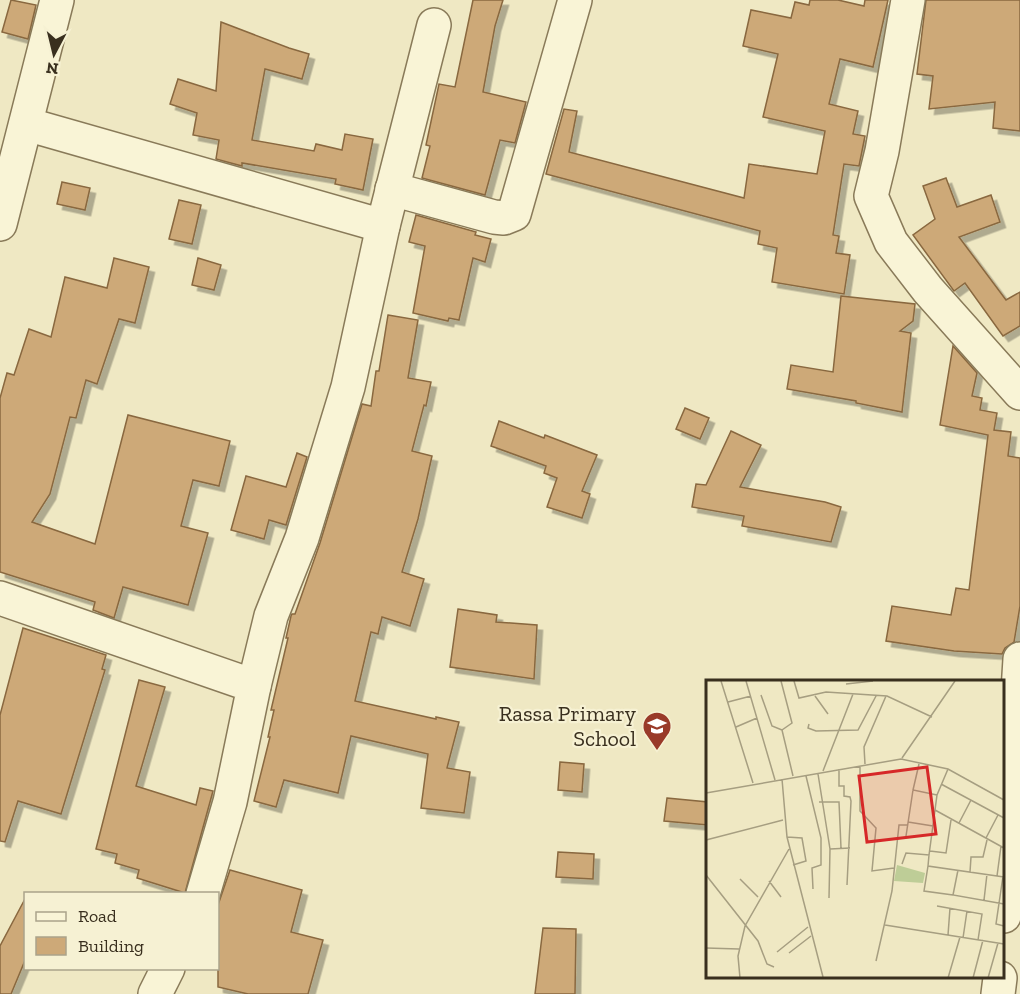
<svg xmlns="http://www.w3.org/2000/svg" width="1020" height="994" font-family="'Zilla Slab',serif">
<defs>
<filter id="shadow"><feDropShadow dx="5.5" dy="5.5" stdDeviation="0" flood-color="#0004"/></filter>
</defs>
<rect width="100%" height="100%" fill="#efe8c3"/>
<g fill="#cda978" stroke="#89683f" stroke-width="1.5" filter="url(#shadow)">
<polygon points="11,0 36,5 28,39 2,32"/>
<polygon points="473,0 503,0 495,26 483,92 526,102 515,143 500,140 485,195 422,178 430,146 426,145 439,84 455,87"/>
<polygon points="810,0 838,0 864,6 865,0 888,0 873,67 840,59 829,104 858,111 853,134 865,136 859,166 844,164 833,235 839,236 836,253 850,255 844,294 772,282 777,248 758,244 760,231 546,174 564,109 577,111 569,152 744,198 749,164 817,174 825,131 763,117 778,54 743,46 751,10 791,18 795,2 809,5"/>
<polygon points="926,0 1020,0 1020,131 993,128 995,102 929,109 933,76 917,74"/>
<polygon points="221,22 289,48 309,54 302,79 265,69 252,140 314,151 316,144 342,150 345,134 373,139 363,190 335,184 336,179 242,163 242,166 216,159 219,140 193,135 197,113 170,104 178,79 216,91"/>
<polygon points="946,178 957,207 991,195 1000,222 959,237 1006,300 1020,292 1020,326 1003,336 965,283 954,291 913,235 935,219 923,186"/>
<polygon points="62,182 90,188 85,210 57,204"/>
<polygon points="179,200 201,205 192,244 169,239"/>
<polygon points="416,215 476,232 475,235 491,239 485,262 473,258 459,320 449,318 448,321 413,313 425,246 409,242"/>
<polygon points="114,258 149,267 135,323 119,319 97,384 86,380 76,418 70,417 50,494 32,522 95,544 128,415 230,441 219,486 193,480 181,526 208,533 188,605 123,587 114,618 93,610 95,602 0,572 0,398 7,373 14,375 29,329 51,337 65,277 107,288"/>
<polygon points="198,258 221,265 214,290 192,285"/>
<polygon points="841,296 915,304 913,321 900,331 911,333 902,412 856,403 856,401 787,389 791,365 833,372"/>
<polygon points="388,315 418,320 408,378 431,382 426,406 424,405 412,451 432,456 418,519 402,572 424,579 410,626 382,617 378,634 371,632 355,701 436,719 436,717 459,722 447,768 470,772 464,813 421,808 428,754 351,736 338,793 284,780 276,807 254,801 270,737 268,737 274,710 271,710 288,638 286,638 291,616 292,614 295,614 320,543 362,404 371,406 376,371 379,371"/>
<polygon points="953,346 977,373 972,396 982,398 980,410 997,413 994,430 1011,432 1008,456 1020,458 1020,606 1014,642 1005,648 1002,654 954,651 886,641 892,606 951,615 956,588 969,590 988,435 940,425"/>
<polygon points="685,408 709,418 700,439 676,429"/>
<polygon points="499,421 544,438 545,435 597,455 582,491 590,494 582,518 547,507 557,478 544,473 546,466 491,446"/>
<polygon points="731,431 761,445 740,487 825,502 841,507 831,542 742,526 744,516 692,507 696,484 706,485"/>
<polygon points="297,453 307,457 286,525 269,520 264,539 231,530 246,476 286,487"/>
<polygon points="458,609 497,615 496,622 537,625 534,679 450,667"/>
<polygon points="23,628 106,655 102,669 105,670 61,814 18,801 5,842 0,841 0,715"/>
<polygon points="139,680 165,687 136,786 196,805 200,788 213,791 185,893 137,878 139,870 115,863 117,854 96,849"/>
<polygon points="560,762 584,764 582,792 558,790"/>
<polygon points="667,798 708,802 708,825 664,821"/>
<polygon points="558,852 594,854 593,879 556,877"/>
<polygon points="230,870 302,890 291,932 323,940 308,994 248,994 218,987 218,905"/>
<polygon points="26,897 26,958 11,994 0,994 0,946"/>
<polygon points="543,928 576,929 575,994 535,994"/>
</g>
<g fill="none" stroke-linecap="round" stroke-linejoin="round">
<g stroke="#897a59" stroke-width="36">
<g id="street">
<polyline points="908,0 882,151 871,196 891,242 928,290 1020,393"/>
<polyline points="26,124 383,226"/>
<polyline points="392,189 494,217 504,218 514,214 575,0"/>
<polyline points="0,224 57,0"/>
<polyline points="0,598 254,686 230,802 203,894"/>
<polyline points="254,686 271,616 302,538 348,387 383,226 434,25"/>
<polyline points="1004,916 1020,659"/>
<polyline points="155,994 168,968"/>
<polyline points="998,994 1000,978"/>
</g>
</g>
<use href="#street" stroke="#f9f4d6" stroke-width="33"/>
</g>
<defs>
<g id="school-pin" transform="scale(1.5)"><path d="M0 17L-7.5 6A9.5 9.5 0 1 1 7.5 6Z" fill="#993a29" stroke="#f6f1d3"/><path d="M0-5L7-2L0 1L-7-2ZM-4 1L0 2.5L4 1V4Q0 6-4 4Z" fill="#fff"/></g>
</defs>
<g fill-rule="evenodd">
<use href="#school-pin" x="657" y="726"/>
</g>
<g text-anchor="middle" stroke-width="4.5" stroke-linejoin="round" paint-order="stroke">
<g font-size="22" fill="#392f1e" stroke="#f6f1d3" text-anchor="end">
<text x="636" y="721">Rassa Primary<tspan x="636" dy="25">School</tspan></text>
</g>
</g>
<g transform="translate(706 680)">
<rect width="298" height="298" fill="#efe8c3"/>
<path d="M191 185 219 193 217 203 188 201Z" fill="#becd97"/>
<path fill="none" stroke="#a69e81" stroke-width="1.5" d="M15 1 47 103M40 1 69 100M75 1 86 43 76 50 87 96M88 1 93 18 120 12 181 16 226 37M140 4 167 1M55 15 66 46 76 50M109 16 122 34M22 22 45 16M103 44 102 48 110 51 152 50 170 16M30 47 51 38M196 78 249 1M159 84 158 67 180 16M213 84 207 110 231 115M154 86V131L170 148 166 191 188 188M133 89V106H138V116L144 117 145 121 141 205M117 91 147 14M112 94 124 169 123 218M100 96 115 158V185L106 188 107 209M76 99 81 157 117 297M235 104 298 138M0 113 195 79 242 89 298 120M113 122H133L135 168M229 130 298 168M202 142 227 146M253 143 265 120M200 156 207 110M81 157 96 158 100 181 87 185M280 158 292 135M0 160 77 140M124 169 144 168M224 171 240 173 245 140M223 175 222 186 298 197M196 184 200 173 223 175 231 115 242 89M222 186 218 211 247 215M252 190 247 215 298 224M264 192 265 177H277L281 160M0 195 52 261 61 284 68 287M291 196 295 166M297 196 290 244 298 246M34 199 52 217M63 201 75 217M278 220 281 194M231 226 276 234 272 260M179 245 298 264M242 255 244 228M257 258 261 231M0 268 33 269M71 272 102 247M83 273 105 256M170 281 186 211 193 145H202M34 298 32 276 39 246 83 169M242 298 254 257M267 298 277 260M282 298 292 263"/>
<path fill="#d62828" fill-opacity="0.15" stroke="#d62828" stroke-width="3" d="M221 87 230 154 161 162 153 96Z"/>
<rect width="298" height="298" fill="none" stroke="#392f1e" stroke-width="3"/>
</g>
<rect x="24" y="892" width="195" height="78" fill="#f6f1d3" stroke="#aaa38b" stroke-width="1.5"/>
<rect x="36" y="912" width="30" height="9" fill="#f9f4d6" stroke="#aaa38b" stroke-width="1.5"/>
<text x="78" y="922" font-size="18" fill="#392f1e">Road</text>
<rect x="36" y="937" width="30" height="18" fill="#cda978" stroke="#aaa38b" stroke-width="1.5"/>
<text x="78" y="952" font-size="18" fill="#392f1e">Building</text>
<g transform="translate(54 54) rotate(187)" stroke="#f6f1d3" stroke-width="4.5" paint-order="stroke">
<path d="M0-4.5L10 22L0 15L-10 22Z" fill="#392f1e"/>
<text y="-9" font-size="16" font-weight="bold" text-anchor="middle" fill="#392f1e">N</text>
</g>
</svg>
